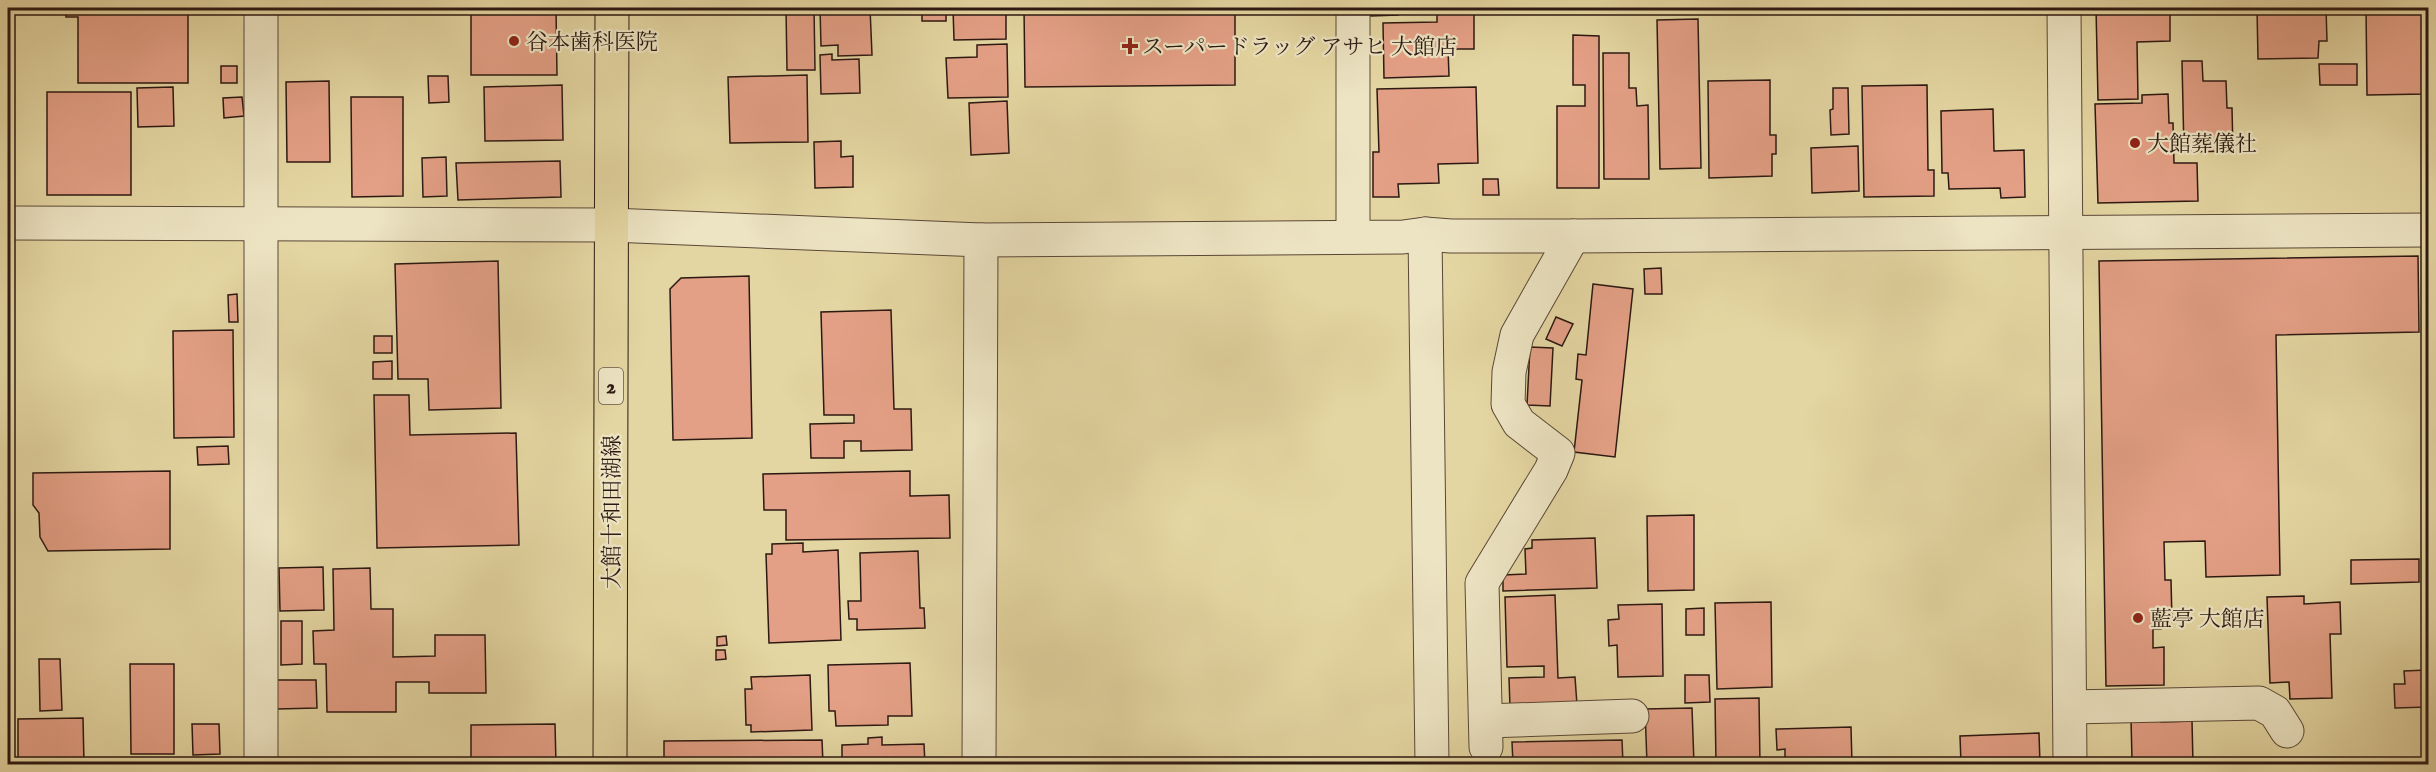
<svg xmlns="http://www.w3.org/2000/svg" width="2436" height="772" font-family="'IM FELL English','Noto Serif JP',serif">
<rect width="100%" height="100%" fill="#e4d6a2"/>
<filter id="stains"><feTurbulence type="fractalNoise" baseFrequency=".00333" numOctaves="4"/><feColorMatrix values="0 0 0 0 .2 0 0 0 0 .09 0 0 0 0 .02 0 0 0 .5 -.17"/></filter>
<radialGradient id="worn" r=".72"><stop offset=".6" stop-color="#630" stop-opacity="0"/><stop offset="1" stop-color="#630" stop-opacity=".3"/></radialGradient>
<g fill="#e4a086" stroke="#2c1912" stroke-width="1.5">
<polygon points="66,8 188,8 188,83 78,83 78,17 66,17"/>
<polygon points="471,8 556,8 557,75 471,75"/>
<polygon points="786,8 814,8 815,70 787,70"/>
<polygon points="820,8 870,8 872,55 838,56 838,45 821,46"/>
<rect x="922" y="8" width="24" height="13"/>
<polygon points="953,8 1006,8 1006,39 954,40"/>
<polygon points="1024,8 1235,8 1235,85 1025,87"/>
<polygon points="1371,8 1398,8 1398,15 1371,16"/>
<polygon points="2096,8 2170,8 2170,41 2137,42 2138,99 2098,100"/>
<polygon points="2174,8 2202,8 2202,11 2174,12"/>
<polygon points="2257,8 2326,8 2327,41 2319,41 2318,58 2258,59"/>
<polygon points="2366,8 2404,8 2404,11 2425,11 2426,94 2367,95"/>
<polygon points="1437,10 1474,10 1474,49 1448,49 1449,76 1384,78 1383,23 1437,22"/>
<polygon points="1698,19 1701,168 1660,169 1657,20"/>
<polygon points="1573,35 1599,36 1599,188 1557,188 1557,106 1585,106 1585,85 1573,85"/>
<polygon points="1007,44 1008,97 948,98 946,58 977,57 977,45"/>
<polygon points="1603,53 1629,53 1629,88 1636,88 1637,106 1648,105 1649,179 1604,179"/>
<polygon points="832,54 832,60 859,59 860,93 821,94 820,55"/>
<polygon points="2182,61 2202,61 2203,81 2226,81 2227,108 2232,108 2233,151 2184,152"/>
<polygon points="2319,64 2357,64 2357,85 2320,85"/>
<rect x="221" y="66" width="16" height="17"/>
<polygon points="807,75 808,142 730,143 728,77"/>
<polygon points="428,76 448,76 449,102 429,103"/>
<polygon points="1770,80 1770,135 1776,135 1776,154 1772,154 1772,176 1709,178 1708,81"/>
<polygon points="329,81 330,162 287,162 286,82"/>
<polygon points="562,85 563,140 485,141 484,87"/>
<polygon points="1927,85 1928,170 1934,170 1934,196 1864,197 1862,86"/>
<polygon points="173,87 174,126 138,127 137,88"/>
<polygon points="1476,87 1478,163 1438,164 1439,183 1398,184 1399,197 1373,197 1373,152 1379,152 1377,89"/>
<polygon points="1833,88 1848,88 1849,134 1831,135 1830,110 1833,109"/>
<rect x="47" y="92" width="84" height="103"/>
<polygon points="2168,94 2169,123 2173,123 2174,163 2197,163 2198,201 2098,203 2095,104 2142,103 2142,95"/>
<polygon points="242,97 244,116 224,118 223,98"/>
<polygon points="351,97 403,97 403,196 352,197"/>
<polygon points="1007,101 1009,153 971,155 969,103"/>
<polygon points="1993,109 1994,151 2024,150 2025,197 2001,198 2000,188 1949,189 1948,173 1942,173 1941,111"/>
<polygon points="841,141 841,157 853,156 853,187 815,188 814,142"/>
<polygon points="1858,146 1859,191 1812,193 1811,148"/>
<polygon points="446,157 447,196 423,197 422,158"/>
<polygon points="560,161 561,197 458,200 456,163"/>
<polygon points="1483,179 1498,179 1499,195 1483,195"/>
<polygon points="2418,256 2419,332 2276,335 2280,575 2206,577 2205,541 2164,542 2165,580 2171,580 2172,621 2161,629 2153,629 2153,648 2164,647 2164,685 2106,686 2099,261"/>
<polygon points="498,261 501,408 429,410 428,379 398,379 395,264"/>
<polygon points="1661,268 1662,294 1645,294 1644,269"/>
<polygon points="749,276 752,438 673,440 670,289 681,278"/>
<polygon points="1593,284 1633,289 1615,457 1574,452 1582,380 1576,379 1578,354 1586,355"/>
<polygon points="237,294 238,322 229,322 228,295"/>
<polygon points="891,310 894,409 911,409 912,450 861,451 861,441 844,441 844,458 811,458 810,424 854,423 854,415 824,415 821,312"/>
<polygon points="1556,317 1573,324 1562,346 1546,339"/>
<polygon points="233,330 234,437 174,438 173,331"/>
<rect x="374" y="336" width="18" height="17"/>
<polygon points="1530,347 1553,348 1550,406 1527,405"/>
<polygon points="392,361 392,379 373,379 373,362"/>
<polygon points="374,395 409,395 410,435 516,433 519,545 377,548"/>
<polygon points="228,446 229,464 198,465 197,447"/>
<polygon points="170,471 170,549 48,551 40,537 39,513 33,505 33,473"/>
<polygon points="910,471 910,496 949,495 950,538 786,540 786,510 764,510 763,474"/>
<polygon points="1694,515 1694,590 1648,591 1647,516"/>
<polygon points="1595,538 1597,588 1503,591 1503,575 1526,574 1525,549 1532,548 1532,540"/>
<polygon points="803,543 803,552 838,550 841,640 769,643 766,554 772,554 772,544"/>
<polygon points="918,551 920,608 924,608 925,628 857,630 857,619 849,619 848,601 861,601 860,553"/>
<polygon points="2419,559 2419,582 2351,584 2351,560"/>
<polygon points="323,567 324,610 280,611 279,568"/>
<polygon points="370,568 371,609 393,609 393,657 435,656 435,635 485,635 486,693 429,693 429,682 396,682 396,712 327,712 326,664 314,664 313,631 334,630 333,569"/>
<polygon points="1555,595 1558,678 1575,677 1577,705 1510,707 1509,678 1544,677 1544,666 1507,667 1505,597"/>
<polygon points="2304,596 2304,604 2340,602 2341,634 2330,634 2332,698 2290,699 2289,682 2270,683 2267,597"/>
<polygon points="1771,602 1772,687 1717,689 1715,603"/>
<polygon points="1662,604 1663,676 1618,677 1617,645 1609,646 1608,620 1619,619 1618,605"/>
<polygon points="1704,608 1704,635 1686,635 1686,609"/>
<polygon points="281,621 302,621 302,664 281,665"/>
<polygon points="726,636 727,645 717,646 717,637"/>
<polygon points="716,650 725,650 726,659 716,660"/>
<polygon points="39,659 60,659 62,710 40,711"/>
<polygon points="910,663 912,716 888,716 888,725 836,726 835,711 829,711 828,665"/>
<polygon points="130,664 174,664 174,754 131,754"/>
<polygon points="2427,670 2428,707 2395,708 2394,684 2405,684 2404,671"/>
<polygon points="810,675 812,730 751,732 751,725 746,725 745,689 752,689 751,677"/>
<polygon points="1685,675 1709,675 1710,702 1685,703"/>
<polygon points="277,680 316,680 317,708 277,709"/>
<polygon points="1759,698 1760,764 1716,764 1715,699"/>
<polygon points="1692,708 1694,764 1647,764 1645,709"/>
<polygon points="2161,717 2161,722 2192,721 2193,764 2139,764 2139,759 2132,760 2131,719"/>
<polygon points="83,718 84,764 18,764 18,719"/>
<polygon points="192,724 219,724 220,754 193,755"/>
<polygon points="555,724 556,764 471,764 471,725"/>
<polygon points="1851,727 1852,764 1785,764 1785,749 1777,750 1776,729"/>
<polygon points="2039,733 2040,764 1961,764 1960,736"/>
<polygon points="882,737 882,745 924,744 925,764 842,764 842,745 868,744 868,738"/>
<polygon points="822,740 823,764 664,764 664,741"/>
<polygon points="1622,740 1623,764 1513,764 1512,742"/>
<rect x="2297" y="758" width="30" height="6"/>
<rect x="2268" y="761" width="21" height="3"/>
</g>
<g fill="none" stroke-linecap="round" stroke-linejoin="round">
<g stroke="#5a4836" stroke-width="35">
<g id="minor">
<polyline points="261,8 261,764"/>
<polyline points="1353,8 1353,237"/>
<polyline points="2064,8 2070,764"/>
<polyline points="8,223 611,225 981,240 1403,237 1425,234 1451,236 1573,236 2428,230"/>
<polyline points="1425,234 1432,764"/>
<polyline points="2071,707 2259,703 2275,712 2287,731"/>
<polyline points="1486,721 1632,716"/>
<polyline points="1486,747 1482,583 1551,470 1558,453 1519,423 1508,404 1509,372 1517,335 1573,236"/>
<polyline points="979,764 981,240"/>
</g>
</g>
<g stroke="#2c1912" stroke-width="35">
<polyline id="major" points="610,764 612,8"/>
</g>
<use href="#minor" stroke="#ede4c3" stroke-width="33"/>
<use href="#major" stroke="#e4d6a2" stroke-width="33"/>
</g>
<g fill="#8f2418" stroke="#ede4c3" stroke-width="2">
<circle cx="514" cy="41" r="6"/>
<path d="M1127 37h6v6h6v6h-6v6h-6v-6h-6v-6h6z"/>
<circle cx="2135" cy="143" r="6"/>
<circle cx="2138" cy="618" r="6"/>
</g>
<g text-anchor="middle" stroke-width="4.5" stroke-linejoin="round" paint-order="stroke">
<rect fill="#ede4c3" stroke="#665647" stroke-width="1.5" x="599" y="368" width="24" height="36" rx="4.5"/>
<g font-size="21" font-weight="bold" fill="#2c1912">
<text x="611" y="393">2</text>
</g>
<g font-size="22" fill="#2c1912" stroke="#ede4c3" text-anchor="start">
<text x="526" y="49">谷本歯科医院</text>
<text x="1142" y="54">スーパードラッグ アサヒ 大館店</text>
<text x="2147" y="151">大館葬儀社</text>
<text x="2150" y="626">藍亭 大館店</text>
</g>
<g font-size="22" fill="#2c1912" stroke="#ede4c3">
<text transform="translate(611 512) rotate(-90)" y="8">大館十和田湖線</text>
</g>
</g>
<rect width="2436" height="772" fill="none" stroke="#e4d6a2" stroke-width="30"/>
<rect x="9" y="9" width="2418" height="754" fill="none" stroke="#2c1912" stroke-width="3"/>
<rect x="15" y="15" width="2406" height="742" fill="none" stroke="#2c1912" stroke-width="1.5"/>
<rect width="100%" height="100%" filter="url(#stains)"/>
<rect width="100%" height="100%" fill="url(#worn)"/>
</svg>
